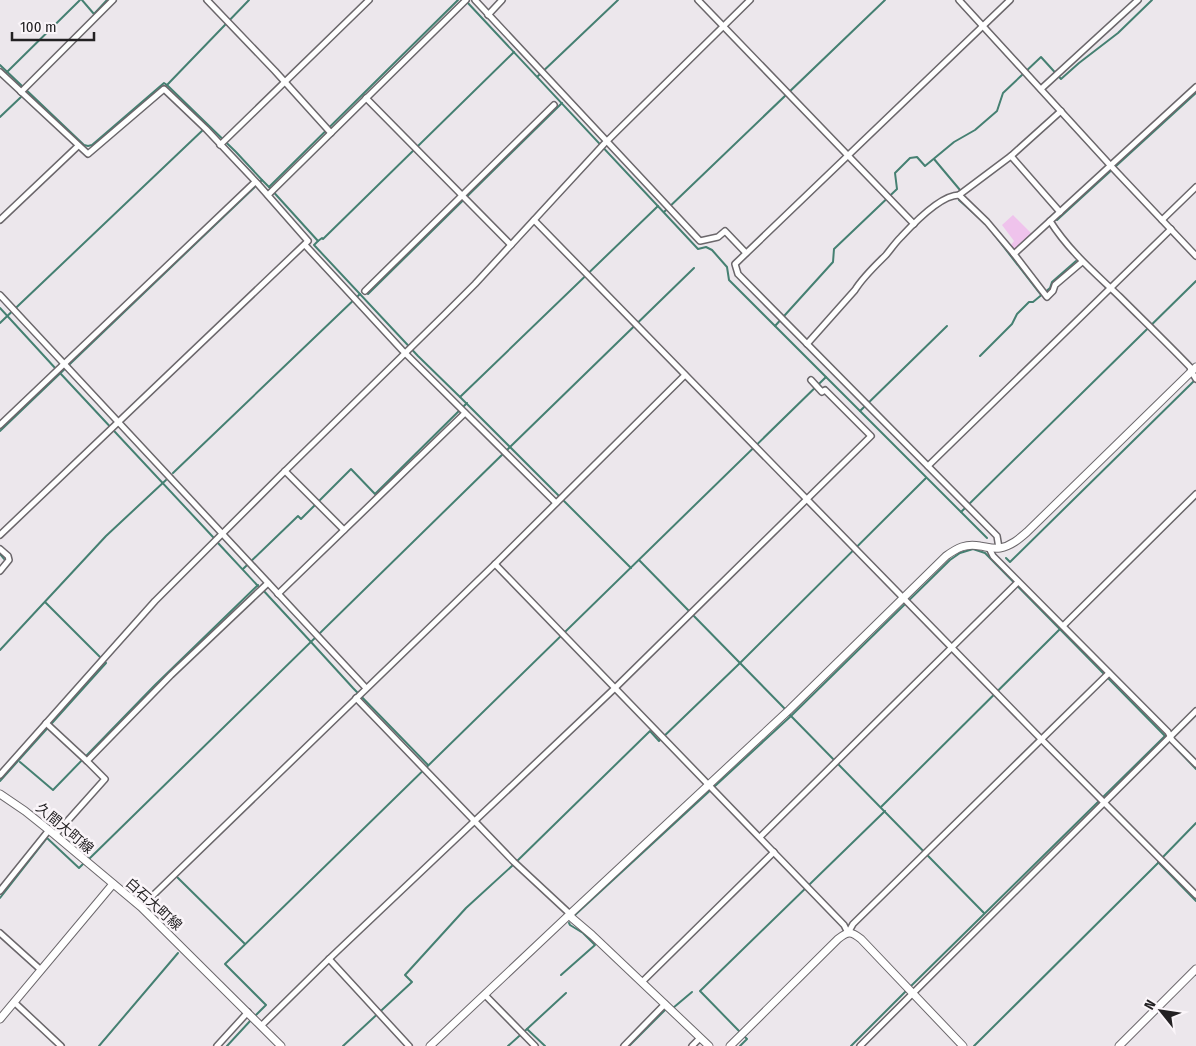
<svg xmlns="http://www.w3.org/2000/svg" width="1196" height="1046" font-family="'Fira Sans Condensed','Noto Sans JP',sans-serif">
<rect width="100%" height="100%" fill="#ece7ec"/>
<polygon fill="#efc3ec" points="1013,215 1032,234 1013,251 1010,246 1014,241 1002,225"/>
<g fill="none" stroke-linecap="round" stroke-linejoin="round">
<g stroke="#458072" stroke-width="2">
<polyline points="82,0 94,14 107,0"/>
<polyline points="467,2 698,249 706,247 712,250 727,267 729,280 987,538"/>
<polyline points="0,65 84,145 88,146 92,145 164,83 167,85 236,152 262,180 269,187 318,241 314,245 418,356 460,397 631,568"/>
<polyline points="7,72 80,0"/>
<polyline points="538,76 618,0"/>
<polyline points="167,85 249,0"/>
<polyline points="0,117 21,97"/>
<polyline points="934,159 960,190"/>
<polyline points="269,187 458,0"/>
<polyline points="959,200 986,224 1041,295"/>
<polyline points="664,212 885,0"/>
<polyline points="1057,220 1196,93"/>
<polyline points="318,241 322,238 323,239 514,52"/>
<polyline points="368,294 562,103"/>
<polyline points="0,308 56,369"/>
<polyline points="0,323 205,128"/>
<polyline points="775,326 833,262 834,249 897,189 895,173 910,158 917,157 925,166 954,142 975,130 997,111 1003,93 1041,57 1061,79 1079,63 1118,33 1152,0"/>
<polyline points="980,356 1012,324 1017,314 1029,302 1033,302 1050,288 1052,282 1076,261"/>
<polyline points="60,373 213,537"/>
<polyline points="460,397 658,206"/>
<polyline points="860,411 947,326"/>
<polyline points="0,431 262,180"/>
<polyline points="173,473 360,294"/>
<polyline points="319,501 351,469 375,494 467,403"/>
<polyline points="961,512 1196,281"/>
<polyline points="218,543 258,586"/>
<polyline points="0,554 4,559"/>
<polyline points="1006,558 1010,562 1195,380"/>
<polyline points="639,560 786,710"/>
<polyline points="243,569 298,516 301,519 315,505"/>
<polyline points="262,589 311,642 353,688 428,765"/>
<polyline points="0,650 106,536 166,480"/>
<polyline points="790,715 984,913"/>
<polyline points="1174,746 1196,769"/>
<polyline points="20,762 53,790 155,685 258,585"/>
<polyline points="0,781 106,663 45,602"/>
<polyline points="881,807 1060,629"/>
<polyline points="1161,859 1196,823"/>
<polyline points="88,860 510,447 694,268"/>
<polyline points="1158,862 1196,901"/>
<polyline points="177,877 245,944"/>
<polyline points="0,898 47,838 79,868 84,863"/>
<polyline points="575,915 791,716 950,560 960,553 973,549 985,553 1168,739"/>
<polyline points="561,975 595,945 583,933 570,925 569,923"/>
<polyline points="910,987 1165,736"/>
<polyline points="673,1008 692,992"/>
<polyline points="254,1017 266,1005 225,964 826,377"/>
<polyline points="527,1029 566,993"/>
<polyline points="740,1032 700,991 885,811"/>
<polyline points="99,1046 178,953"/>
<polyline points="227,1046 251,1020"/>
<polyline points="343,1046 412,982 405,975 466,908 513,865 650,731 659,741 740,663 926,478"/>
<polyline points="508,1046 527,1029 545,1046"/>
<polyline points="629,1046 665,1010 668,1009"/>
<polyline points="740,1046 747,1039 743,1035"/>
<polyline points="851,1046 907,990"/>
<polyline points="974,1046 1158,863"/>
</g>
<g stroke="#6b676b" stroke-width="8">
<g id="street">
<polyline points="207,0 275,71 331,133"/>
<polyline points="475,0 700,241 718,237 725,231 746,253"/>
<polyline points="698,0 914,224"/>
<polyline points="959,0 1110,165 1196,256"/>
<polyline points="488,15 502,0"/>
<polyline points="0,72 88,154 164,89 206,129 257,183 308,241 0,535"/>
<path d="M1196 87 1050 221C1069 251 1095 273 1120 297 1143 320 1167 343 1190 367L1191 371 1196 379"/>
<polyline points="1041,89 1138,0"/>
<polyline points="21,92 113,0"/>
<polyline points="366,98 511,245"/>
<polyline points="220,145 369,0"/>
<polyline points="1011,156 1060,212"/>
<polyline points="268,195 466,0"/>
<polyline points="959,195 987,222 1014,254 1050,221"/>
<polyline points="0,220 78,146"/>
<polyline points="534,220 1042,740 1196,895"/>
<polyline points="1162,220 1196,187"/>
<polyline points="305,245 402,350 556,503"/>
<polyline points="1014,254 1047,297 1053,291 1055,285 1082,262"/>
<polyline points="365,291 554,105"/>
<polyline points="0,295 366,688"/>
<path d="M807 344 855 290C863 277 875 266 886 255 891 249 895 243 901 237 913 224 941 195 959 195L1011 156 1061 111"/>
<polyline points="0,425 255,182"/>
<polyline points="928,466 1171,229"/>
<polyline points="285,471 344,530"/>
<polyline points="989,548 993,556 1168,732 1172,740 1196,764"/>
<polyline points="999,548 997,536 738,274 735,264 1010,0"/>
<polyline points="0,549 8,556 9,560 0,571"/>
<polyline points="495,564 844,925 848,933"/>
<polyline points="278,594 465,413"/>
<polyline points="1063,626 1196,494"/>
<polyline points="356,698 514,862 570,914"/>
<polyline points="46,723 87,761"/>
<polyline points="0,775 155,601 285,471 445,314 475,284 604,144 750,0"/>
<polyline points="55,835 105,779 87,761 171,675 268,583"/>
<polyline points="760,837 1018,582"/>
<polyline points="0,891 49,830"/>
<polyline points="141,907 495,564 685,375"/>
<polyline points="0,933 41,970"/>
<polyline points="848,933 853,924 1109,673"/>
<polyline points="329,959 409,1046"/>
<polyline points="642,982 774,852"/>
<polyline points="485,995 535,1046"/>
<polyline points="14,1002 61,1046"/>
<polyline points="261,1026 329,959 615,688 871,436 825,390 822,392 811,380"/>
<polyline points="217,1046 248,1012"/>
<polyline points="624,1046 665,1004"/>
<polyline points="692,1046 700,1038"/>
<polyline points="860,1046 1196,711"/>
</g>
</g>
<g stroke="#6b676b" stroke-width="9">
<g id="secondary">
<polyline points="0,794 25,811 55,835 141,907 281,1046"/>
<polyline points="570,914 572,918 592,935 709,1046"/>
<polyline points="0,1019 113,884"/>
<path d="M430 1046 570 914 789 710 946 556C957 548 966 543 980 546 987 547 993 549 1000 548 1011 546 1019 539 1027 532L1196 367"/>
<path d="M730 1046 838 939C848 931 851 931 861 939L963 1046"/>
<polyline points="1119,1046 1196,969"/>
</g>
</g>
<use href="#street" stroke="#fff" stroke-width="5"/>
<use href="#secondary" stroke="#fff" stroke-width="7"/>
</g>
<g text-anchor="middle" stroke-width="5" stroke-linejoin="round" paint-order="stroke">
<g font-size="14" fill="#232123" stroke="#faf5f9">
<text transform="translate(65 828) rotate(40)" y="5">久間大町線</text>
<text transform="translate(154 904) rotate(42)" y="5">白石大町線</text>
</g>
</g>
<g transform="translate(1161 1011) rotate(300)" stroke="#faf5f9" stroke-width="4" paint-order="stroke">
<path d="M0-4L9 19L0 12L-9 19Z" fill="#232123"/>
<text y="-8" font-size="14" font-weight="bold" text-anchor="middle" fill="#232123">N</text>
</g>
<path d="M12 32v8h82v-8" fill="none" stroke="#232123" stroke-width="2.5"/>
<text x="20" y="32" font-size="15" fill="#232123" stroke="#faf5f9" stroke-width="4" paint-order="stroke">100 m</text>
</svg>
